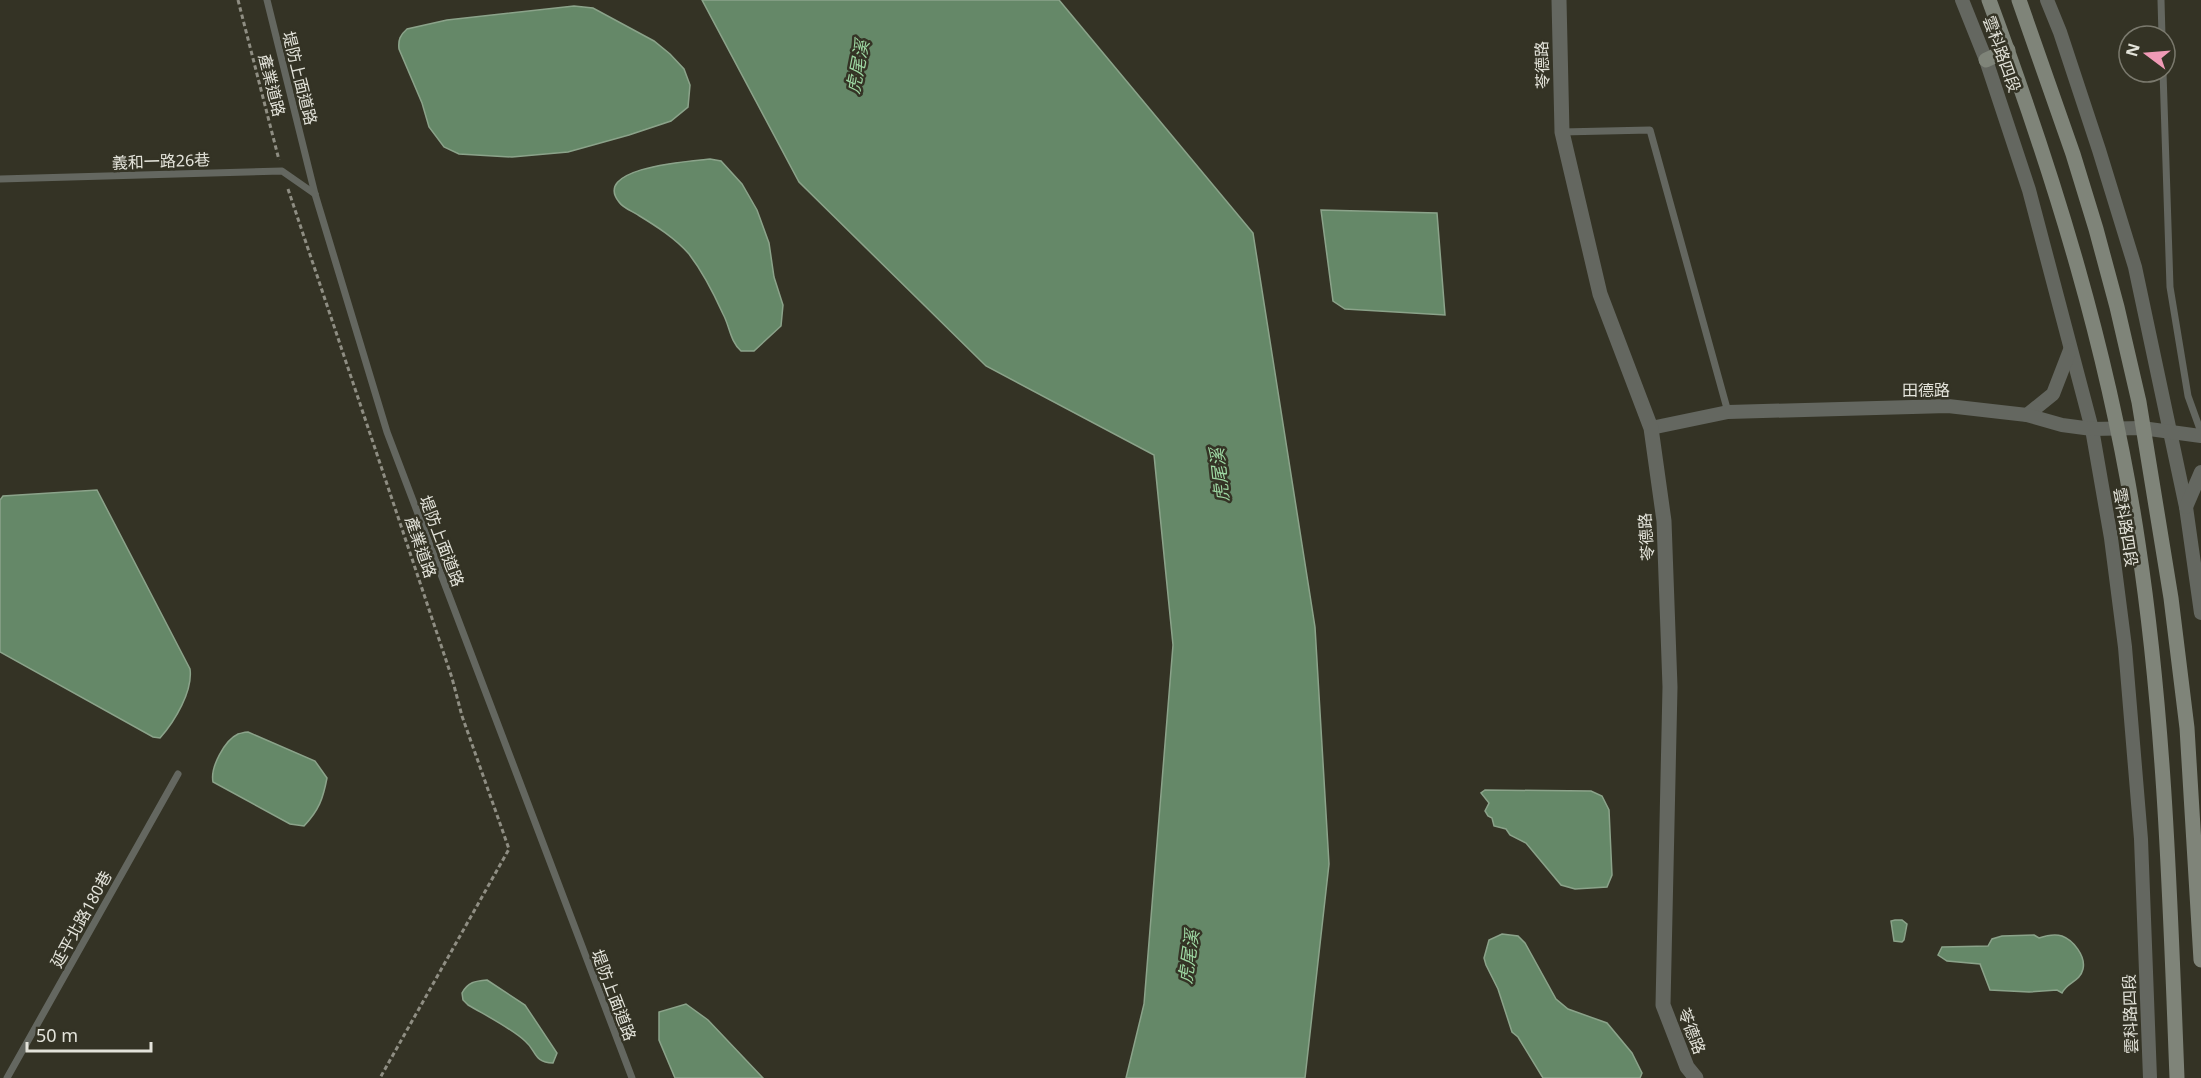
<svg xmlns="http://www.w3.org/2000/svg" width="2201" height="1078" font-family="'Noto Sans','Noto Sans TC',sans-serif">
<rect width="100%" height="100%" fill="#343325"/>
<g fill="#658868" stroke="#8ba38a" stroke-width="1.5">
<polygon points="702,0 1059,0 1253,233 1315,627 1329,864 1305,1078 1126,1078 1144,1004 1173,645 1154,455 986,366 799,182"/>
<path d="M574 6 593 8 654 41 670 54 684 69 690 85 688 107 671 121 629 135 568 152 512 157 459 154 444 147 429 127 422 103 399 49C398 40 400 35 407 29L447 20Z"/>
<path d="M710 159 721 161 742 184 757 210 769 243 774 277 783 305 781 326 754 351H741C730 341 730 327 723 314 714 294 702 271 689 254 675 238 656 226 638 215 632 211 623 208 619 202 591 167 693 161 710 159Z"/>
<polygon points="1321,210 1437,213 1445,315 1345,309 1333,301"/>
<path d="M97 490 190 669C193 691 175 721 160 738L153 737 0 652V500L3 496Z"/>
<path d="M248 732 315 761 327 778C323 799 319 810 304 826L290 824 213 782C210 767 225 740 238 734 242 733 245 732 248 732Z"/>
<polygon points="1485,790 1591,791 1602,796 1609,810 1612,875 1607,887 1575,889 1561,885 1526,843 1510,835 1506,829 1494,826 1492,818 1488,816 1485,811 1489,803 1481,793"/>
<polygon points="1895,920 1902,920 1907,924 1904,940 1902,942 1894,941 1891,921"/>
<polygon points="1502,934 1518,936 1525,943 1556,999 1568,1009 1607,1023 1632,1053 1642,1073 1640,1078 1543,1078 1518,1037 1512,1032 1498,989 1486,965 1484,958 1489,940"/>
<path d="M2034 935 2039 938C2045 936 2055 934 2062 936 2073 940 2086 956 2083 969 2080 982 2067 982 2062 993L2057 990 2029 992 1990 990 1980 964 1947 961 1938 955 1942 947 1988 946 1992 939 2002 936Z"/>
<path d="M487 980 525 1005 557 1053 553 1063C533 1062 537 1051 525 1041 511 1028 485 1015 468 1005L463 1000 462 993C468 982 475 981 487 980Z"/>
<polygon points="686,1004 708,1020 763,1078 675,1078 659,1040 659,1012"/>
</g>
<g fill="none" stroke-linecap="round" stroke-linejoin="round">
<g stroke="#8f8e83" stroke-width="3" stroke-dasharray="4.5 3" stroke-linecap="butt">
<polyline points="238,0 279,160"/>
<polyline points="288,189 452,678 462,716 509,849 380,1078"/>
</g>
<g stroke="#646760" stroke-width="7">
<polyline points="267,0 315,194 387,432 632,1078"/>
<polyline points="2161,0 2162,36"/>
<polyline points="2163,72 2170,287 2188,396 2201,432"/>
<polyline points="1562,132 1650,130 1728,412"/>
<polyline points="0,179 282,171 315,194"/>
<polyline points="7,1078 178,774"/>
</g>
<g stroke="#646760" stroke-width="14">
<polyline points="1962,0 1986,60 2029,190 2092,429 2111,538 2125,647 2141,839 2150,1078"/>
<polyline points="2047,0 2060,32 2099,150 2135,267 2186,507 2201,613"/>
<polyline points="2027,415 2053,394 2070,350"/>
<polyline points="1651,428 1728,412 1948,406 2027,415 2062,425 2092,429 2142,428 2201,436"/>
<polyline points="2186,507 2201,472"/>
</g>
<polyline stroke="#646760" stroke-width="15" points="1559,0 1562,132 1600,294 1651,428 1664,521 1670,687 1663,1005 1687,1067 1696,1078"/>
<g stroke="#7f8479" stroke-width="15">
<path d="M1989 0C2055 178 2110 355 2138 543 2165 720 2170 899 2177 1078"/>
<polyline points="2019,0 2073,154 2096,229 2117,307 2139,402 2171,598 2187,728 2201,960"/>
<polyline points="1986,60 2008,50"/>
</g>
</g>
<g text-anchor="middle" stroke-width="5" stroke-linejoin="round" paint-order="stroke">
<g font-size="16" fill="#e3e3da" stroke="#343325">
<text transform="translate(2002 54) rotate(70)" y="6">雲科路四段</text>
<text transform="translate(1542 65) rotate(-92)" y="6">苓德路</text>
<text transform="translate(300 78) rotate(76)" y="6">堤防上面道路</text>
<text transform="translate(272 85) rotate(76)" y="6">產業道路</text>
<text transform="translate(161 161) rotate(-2)" y="6">義和一路26巷</text>
<text x="1926" y="396">田德路</text>
<text transform="translate(2126 527) rotate(81)" y="6">雲科路四段</text>
<text transform="translate(1646 537) rotate(-94)" y="6">苓德路</text>
<text transform="translate(442 541) rotate(69)" y="6">堤防上面道路</text>
<text transform="translate(421 547) rotate(71)" y="6">產業道路</text>
<text transform="translate(81 919) rotate(-61)" y="6">延平北路180巷</text>
<text transform="translate(614 995) rotate(69)" y="6">堤防上面道路</text>
<text transform="translate(2130 1014) rotate(-92)" y="6">雲科路四段</text>
<text transform="translate(1692 1031) rotate(69)" y="6">苓德路</text>
</g>
<g font-size="18" font-style="italic" fill="#9dd7a2" stroke="#343325">
<text transform="translate(858 67) rotate(-79)" y="6">虎尾溪</text>
<text transform="translate(1220 475) rotate(-96)" y="6">虎尾溪</text>
<text transform="translate(1189 957) rotate(-82)" y="6">虎尾溪</text>
</g>
</g>
<g transform="translate(2147 54) rotate(286)"><circle r="28" fill="#343325" stroke="#7a796d" stroke-width="1.5"/>
<path d="M0-4.5L10 22L0 15L-10 22Z" fill="#f09ab6"/>
<text y="-9" font-size="16" font-weight="bold" text-anchor="middle" fill="#e3e3da">N</text>
</g>
<path d="M27 1042v9h124v-9" fill="none" stroke="#e3e3da" stroke-width="3"/>
<text x="36" y="1042" font-size="18" fill="#e3e3da" stroke="#343325" stroke-width="4.5" paint-order="stroke">50 m</text>
</svg>
